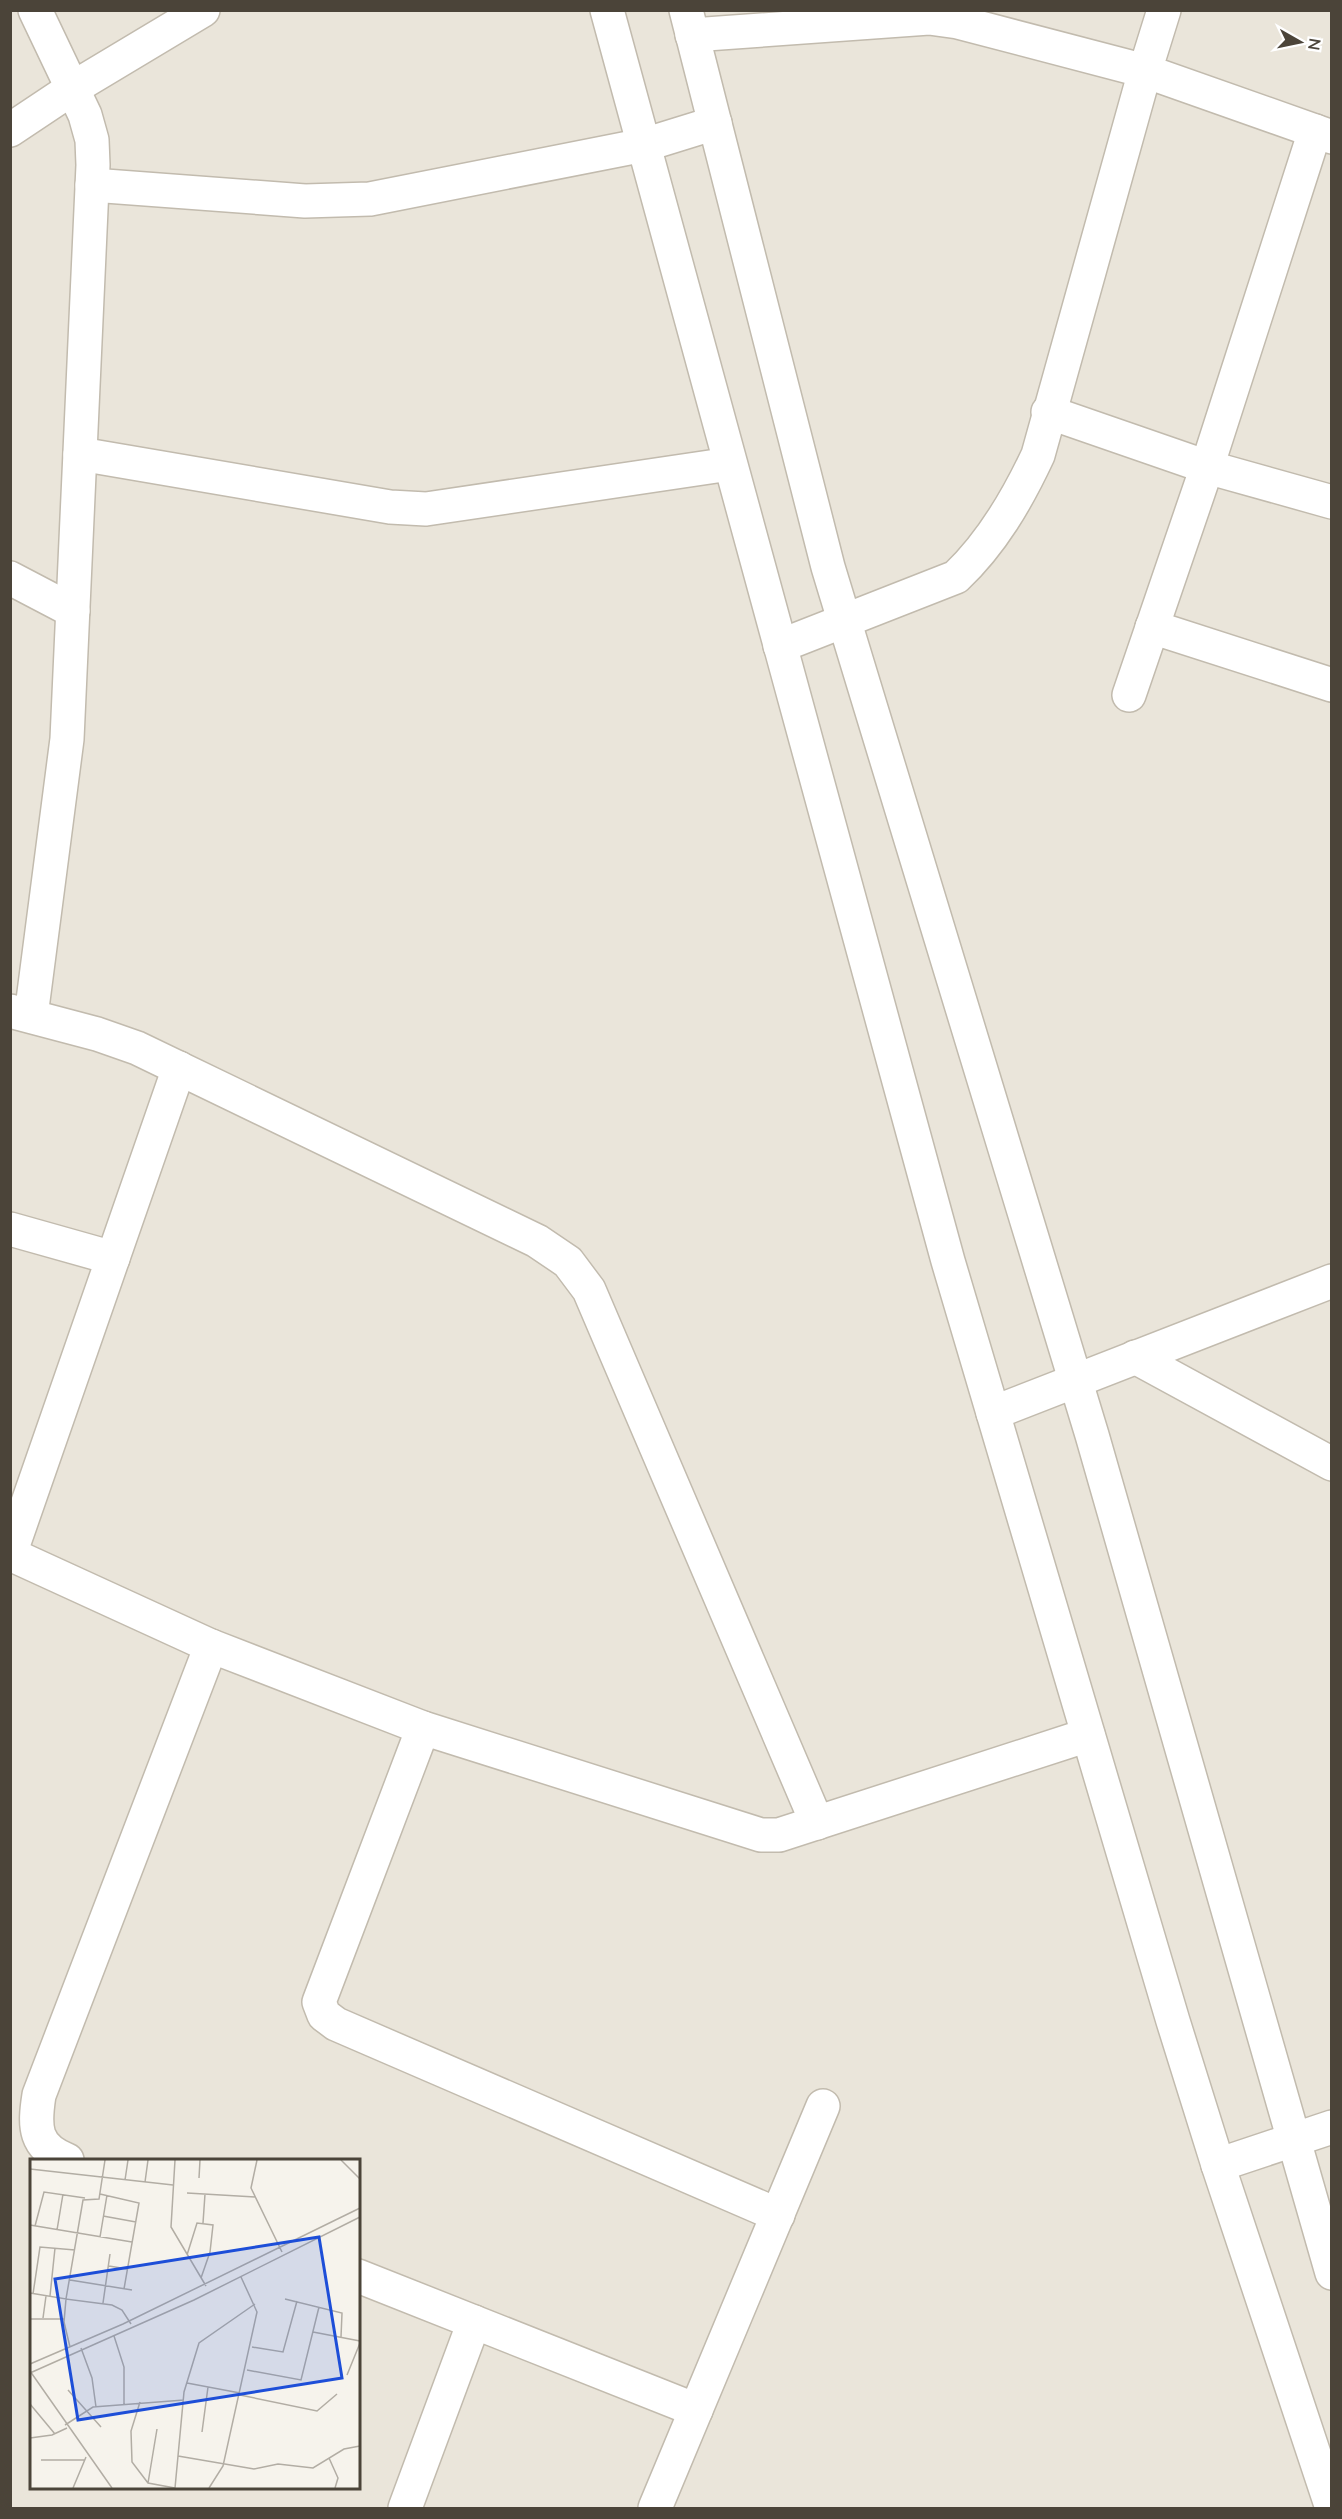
<svg xmlns="http://www.w3.org/2000/svg" width="1342" height="2519" font-family="'Nunito Sans',sans-serif">
<rect width="100%" height="100%" fill="#f6f3ec"/>
<path fill="#eae5da" fill-rule="evenodd" d="M11 11H1331V2508H11ZM32 2160H358V2488H32Z"/>
<g fill="none" stroke-linecap="round" stroke-linejoin="round">
<g stroke="#c2bbae" stroke-width="36">
<g id="minor">
<polyline points="607,10 948,1261 1173,2021 1218,2165 1332,2508"/>
<polyline points="686,10 828,567 1092,1435 1332,2273"/>
<polyline points="1164,10 1145,71 1332,137"/>
<path d="M692 35 929 18 958 22 1145 71 1038 455C1017 500 992 543 956 577L780 646"/>
<polyline points="10,130 73,88 203,10"/>
<polyline points="92,185 305,201 370,199 644,145 715,123"/>
<polyline points="1048,412 1207,467 1332,502"/>
<polyline points="80,454 390,507 426,509 730,464"/>
<polyline points="10,578 73,611"/>
<polyline points="1152,627 1332,685"/>
<polyline points="1129,695 1207,467 1315,131"/>
<polyline points="10,1011 97,1034 137,1048 537,1241 568,1262 589,1290 817,1823"/>
<polyline points="31,1016 67,739 93,165 92,140 85,115 35,10"/>
<polyline points="10,1229 113,1258"/>
<polyline points="1135,1357 1332,1464"/>
<polyline points="993,1413 1332,1281"/>
<polyline points="10,1554 211,1646 423,1728 761,1835 779,1835 1088,1735"/>
<polyline points="10,1554 179,1068"/>
<polyline points="423,1728 319,2002 324,2015 336,2024 778,2215"/>
<path d="M67 2160C34 2147 34 2127 39 2095L211 1646"/>
<polyline points="1218,2165 1332,2127"/>
<polyline points="358,2276 696,2410"/>
<polyline points="405,2508 474,2322"/>
<polyline points="655,2508 823,2106"/>
</g>
</g>
<use href="#minor" stroke="#fff" stroke-width="33"/>
</g>
<g transform="translate(30 2159)">
<rect width="330" height="330" fill="#f6f3ec"/>
<path fill="none" stroke="#b2ada4" stroke-width="1.5" d="M145 1 141 68 176 127M227 1 221 29 252 93M311 1 330 20M0 10 143 26M169 19 170 1M95 21 98 1M115 23 118 1M157 34 225 38M70 35 109 44 94 130M73 57 106 63M173 64 175 35M0 66 102 83M5 67 14 33 55 39M27 71 33 35M70 78 77 36M157 96 167 64 183 66 180 93 171 119M79 107 97 110M40 121 102 131M0 134 36 140 53 41 69 40 75 1M3 135 10 88 45 91M20 137 25 89M255 140 312 154 311 178M73 144 80 95M13 159 16 137M0 160H34M283 173 330 182M84 177 94 208V245M40 188 34 163 36 140 82 146 92 151 101 165M222 188 253 193 267 142M51 189 62 219 66 248M0 205 93 165 330 49M217 211 271 221 289 148M0 212 82 329M0 214 164 141 330 58M317 216 330 184M157 224 210 234M38 231 71 268M210 236 287 252 307 235M110 243 101 272 102 303 118 324 145 329M0 245 25 275M35 266 63 248 154 241M172 273 178 228M0 279 22 276 37 269M148 297 224 310 248 305 283 309 314 290 330 287M299 299 308 319 305 329M11 301H55M118 324 127 270M43 329 56 298M145 329 154 233 169 184 225 145M179 329 193 307 227 153 211 118"/>
<path fill="#1d4ed8" fill-opacity="0.15" stroke="#1d4ed8" stroke-width="3" d="M289 78 312 219 48 261 25 120Z"/>
<rect width="330" height="330" fill="none" stroke="#4b4439" stroke-width="3"/>
</g>
<rect width="1342" height="2519" fill="none" stroke="#4b4439" stroke-width="24"/>
<g transform="translate(1300 42) rotate(99)" stroke="#ffffff" stroke-width="4.5" paint-order="stroke">
<path d="M0-4.5L10 22L0 15L-10 22Z" fill="#4b4439"/>
<text y="-9" font-size="16" font-weight="bold" text-anchor="middle" fill="#4b4439">N</text>
</g>
</svg>
